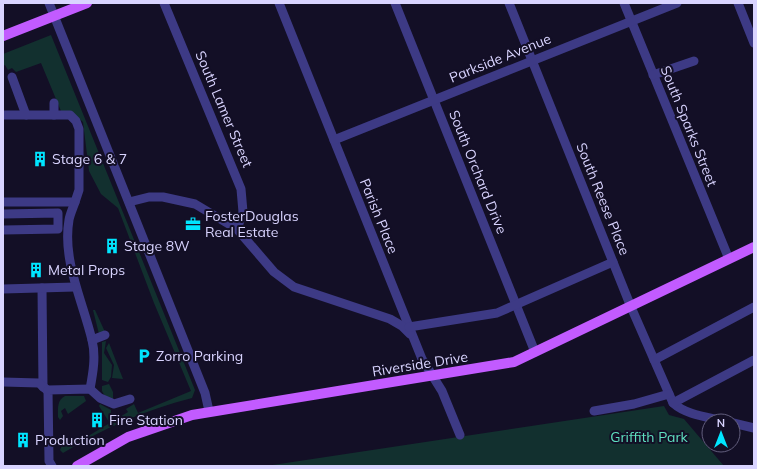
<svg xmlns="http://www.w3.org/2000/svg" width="757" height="469" font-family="Mulish,sans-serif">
<rect width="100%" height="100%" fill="#130f26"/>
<g fill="#12302f">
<path d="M51 35 195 390 192 398C145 410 104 428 63 453L60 450 62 445 80 441 128 412 126 409 134 404 138 413 191 391 154 303 118 208 101 194 89 171 83 122 71 111H61L41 63 16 72 12 68 8 70 5 65 3 66V54Z"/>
<polygon points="93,310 95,310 105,332 99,334"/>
<polygon points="106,341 104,353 112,365 111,377 108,382 102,380 102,342"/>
<polygon points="109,343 123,379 112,378 114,365 106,348"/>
<polygon points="109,384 113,392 113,400 106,398 102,391 102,386"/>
<path d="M65 396H84L86 401 68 414 65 408 61 411 63 416 60 420 58 417C58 408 57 400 65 396Z"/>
<polygon points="100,404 111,410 111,413 114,413 113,418 109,422 99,406"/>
<polygon points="664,406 669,415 684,419 724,466 266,466"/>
</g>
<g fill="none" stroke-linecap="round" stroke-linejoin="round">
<g stroke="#3d3a85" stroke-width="9">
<polyline points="49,3 205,393 209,411"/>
<polyline points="164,3 241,189 243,212 237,229"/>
<polyline points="279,3 422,359 442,391 460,435"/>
<polyline points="395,3 535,352"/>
<path d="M509 3 631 307 673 403C686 415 708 417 724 421"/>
<polyline points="624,3 729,259"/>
<polyline points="738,3 754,43"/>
<polyline points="653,75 694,61"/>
<polyline points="12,77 26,115"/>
<polyline points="54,103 54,115"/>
<polyline points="3,115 70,115 76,121 79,129 79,190 75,202 3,202"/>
<polyline points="334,140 677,3"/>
<path d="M75 202C73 208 70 214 69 220 62 260 83 302 92 340 96 356 93 373 90 389"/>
<polyline points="129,202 149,197 163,197 195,204 237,229 274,272 294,287 390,319 402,326 410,334"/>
<polyline points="3,214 58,213 58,229 3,230"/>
<polyline points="42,288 43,387"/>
<polyline points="3,289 75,287"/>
<polyline points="409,327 497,313 613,262"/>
<polyline points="92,340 105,335"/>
<polyline points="654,360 754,307"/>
<polyline points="3,382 39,383 47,390"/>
<polyline points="673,403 754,360"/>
<polyline points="594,411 634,404 669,394"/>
<polyline points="733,423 754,428"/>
<polyline points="52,466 49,461 48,390 90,389 100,398 114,404 130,399"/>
</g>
<g stroke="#c25bff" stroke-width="10">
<polyline points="3,36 87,3"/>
<polyline points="77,466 128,437 192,415 514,362 754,247"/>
</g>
</g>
<defs>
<g id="building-bare" transform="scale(1.2)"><path d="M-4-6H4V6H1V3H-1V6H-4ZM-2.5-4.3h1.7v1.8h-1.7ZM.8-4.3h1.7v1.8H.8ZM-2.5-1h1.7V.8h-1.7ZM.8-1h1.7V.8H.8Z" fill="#00e5ff" stroke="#130f26" stroke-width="2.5" paint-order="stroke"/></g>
<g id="office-bare" transform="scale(1.2)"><path d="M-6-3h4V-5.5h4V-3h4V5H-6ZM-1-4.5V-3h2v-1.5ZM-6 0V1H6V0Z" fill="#00e5ff" stroke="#130f26" stroke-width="2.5" paint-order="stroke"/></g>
<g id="parking-bare" transform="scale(1.2)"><path d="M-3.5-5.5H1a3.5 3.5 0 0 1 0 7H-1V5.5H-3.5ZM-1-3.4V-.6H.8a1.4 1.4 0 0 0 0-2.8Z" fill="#00e5ff" stroke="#130f26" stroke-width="2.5" paint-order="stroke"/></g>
</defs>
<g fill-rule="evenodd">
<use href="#building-bare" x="40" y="159"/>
<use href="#office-bare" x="193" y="224"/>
<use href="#building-bare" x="112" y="246"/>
<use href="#building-bare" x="36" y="270"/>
<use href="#parking-bare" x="144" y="356"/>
<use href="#building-bare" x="97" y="420"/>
<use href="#building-bare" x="23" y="440"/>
</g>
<g text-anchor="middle" stroke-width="4" stroke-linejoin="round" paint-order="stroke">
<g font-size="14" fill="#d9d4ff" stroke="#130f26">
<text transform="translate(500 58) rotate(-22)" y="5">Parkside Avenue</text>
<text transform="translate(224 109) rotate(67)" y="5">South Lamer Street</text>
<text transform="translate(689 126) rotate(68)" y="5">South Sparks Street</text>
<text transform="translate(478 172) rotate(68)" y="5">South Orchard Drive</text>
<text transform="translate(603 199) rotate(68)" y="5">South Reese Place</text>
<text transform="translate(379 216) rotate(68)" y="5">Parish Place</text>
<text transform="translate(420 364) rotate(-9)" y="5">Riverside Drive</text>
</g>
<g font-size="14" fill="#d9d4ff" stroke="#130f26" text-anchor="start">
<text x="52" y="164">Stage 6 &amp; 7</text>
<text x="205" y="221">FosterDouglas<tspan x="205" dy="16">Real Estate</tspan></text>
<text x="124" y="251">Stage 8W</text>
<text x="48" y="275">Metal Props</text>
<text x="156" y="361">Zorro Parking</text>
<text x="109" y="425">Fire Station</text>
<text x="35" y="445">Production</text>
</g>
<g font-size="14" fill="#5fe0c0" stroke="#130f26">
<text x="649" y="442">Griffith Park</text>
</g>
</g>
<rect width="757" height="469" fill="none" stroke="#d9d4ff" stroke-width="8"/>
<g transform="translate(721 433)"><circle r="19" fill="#130f26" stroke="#625e7d"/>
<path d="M0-3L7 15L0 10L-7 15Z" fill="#00e5ff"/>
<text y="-6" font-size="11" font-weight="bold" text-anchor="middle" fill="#d9d4ff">N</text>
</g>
</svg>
